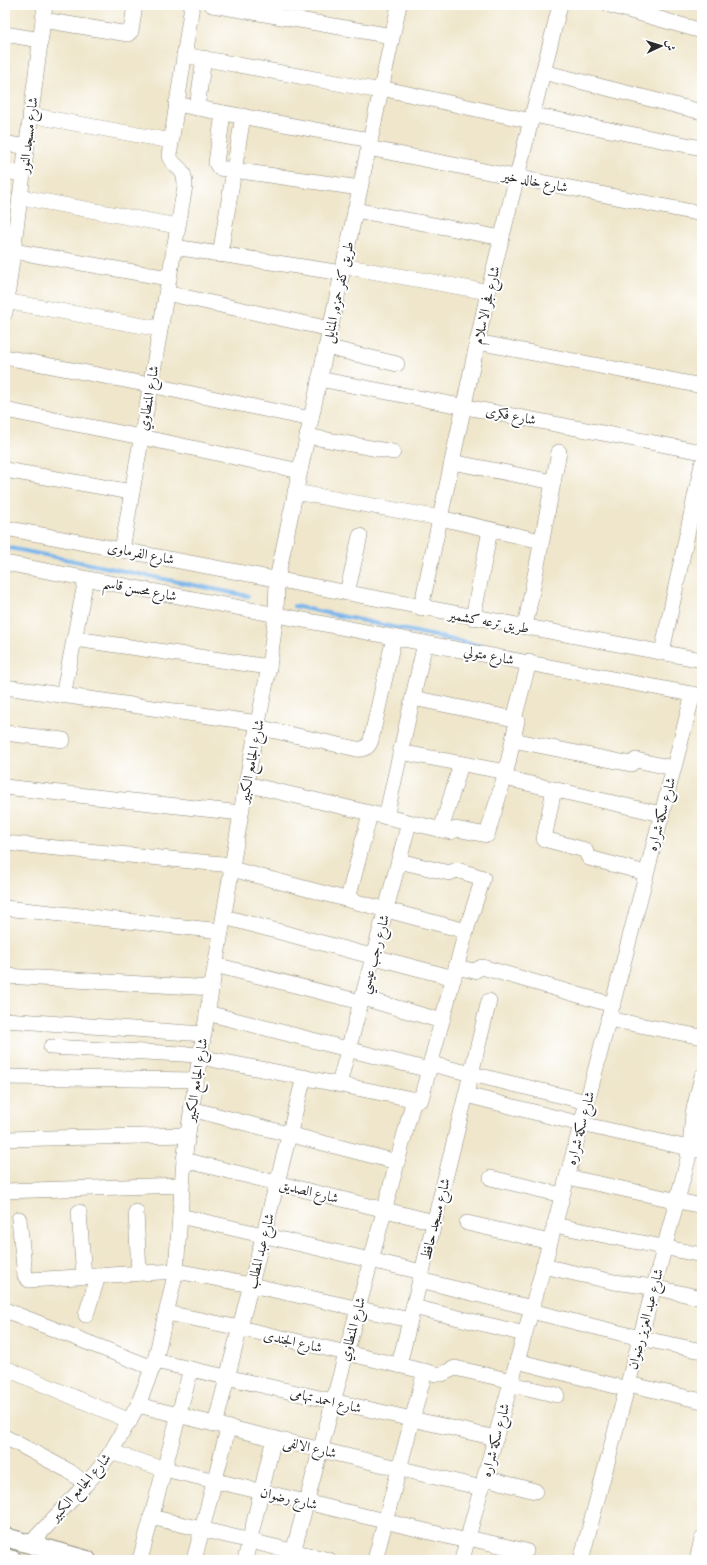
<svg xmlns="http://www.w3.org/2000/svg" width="707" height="1565" font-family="Alegreya,Amiri,serif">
<rect width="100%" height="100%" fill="#fff"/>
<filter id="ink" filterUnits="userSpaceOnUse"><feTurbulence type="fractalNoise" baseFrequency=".025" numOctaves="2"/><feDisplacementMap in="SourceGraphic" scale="8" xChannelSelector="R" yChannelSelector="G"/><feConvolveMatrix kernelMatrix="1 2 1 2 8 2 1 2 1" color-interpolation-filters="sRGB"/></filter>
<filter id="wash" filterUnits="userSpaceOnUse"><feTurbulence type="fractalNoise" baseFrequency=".012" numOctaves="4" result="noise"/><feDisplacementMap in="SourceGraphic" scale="16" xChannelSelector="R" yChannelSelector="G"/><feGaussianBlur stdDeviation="0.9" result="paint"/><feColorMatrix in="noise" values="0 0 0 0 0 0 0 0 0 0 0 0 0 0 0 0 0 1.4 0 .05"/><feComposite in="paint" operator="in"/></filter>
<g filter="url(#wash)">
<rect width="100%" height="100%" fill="#efe6cb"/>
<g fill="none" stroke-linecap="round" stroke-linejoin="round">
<g stroke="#7ab6ec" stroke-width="4">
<polyline points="5,547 248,596"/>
<polyline points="294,606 524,655"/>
</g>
</g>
</g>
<g filter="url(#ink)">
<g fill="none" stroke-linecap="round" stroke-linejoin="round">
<g stroke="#8d887b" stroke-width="16">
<g id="minor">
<polyline points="212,5 392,36"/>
<polyline points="610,5 702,31"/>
<polyline points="43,20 128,34 131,31 135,5"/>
<polyline points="5,34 40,40"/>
<polyline points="184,55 381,91"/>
<polyline points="543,72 702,112"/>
<polyline points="381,88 531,121"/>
<polyline points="176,104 370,140"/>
<polyline points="197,108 204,58"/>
<polyline points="223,113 216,163 219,168 360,188"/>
<polyline points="30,115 171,141"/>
<polyline points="533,115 702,148"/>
<polyline points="5,143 26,147"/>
<polyline points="368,148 702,214"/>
<polyline points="5,171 22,174"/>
<polyline points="20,197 177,226"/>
<polyline points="355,210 502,238"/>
<polyline points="174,247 342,273"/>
<polyline points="13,251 168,278"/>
<polyline points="220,255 243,116"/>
<polyline points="343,266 488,292"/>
<polyline points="166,293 330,329"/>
<polyline points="5,301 160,329"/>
<polyline points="5,313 45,5"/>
<polyline points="477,342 702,386"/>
<polyline points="326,347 397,364"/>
<polyline points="5,357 150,385 311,419"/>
<polyline points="319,379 702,452"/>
<polyline points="5,410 141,437 300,471"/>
<polyline points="307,436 393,452"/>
<polyline points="452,462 553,482"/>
<polyline points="5,470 132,492"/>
<polyline points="295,492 440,518 541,541"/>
<path d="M5 528C237 571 469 617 702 660"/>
<path d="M122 550 185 186C185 165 174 169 169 156L192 5"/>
<polyline points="5,563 702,696"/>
<polyline points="347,593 360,536"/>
<polyline points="421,608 488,292 560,5"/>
<polyline points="473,618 490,530"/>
<polyline points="525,627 559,452"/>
<polyline points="75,639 269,667"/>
<polyline points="662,652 702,464"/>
<polyline points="5,687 258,723"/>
<polyline points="63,696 86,579"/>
<polyline points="413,698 514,719"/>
<path d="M257 727 357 749C364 750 369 747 371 740L394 637"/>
<polyline points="5,733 63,740"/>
<polyline points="513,740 631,764 636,760 673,768"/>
<polyline points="400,752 506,772"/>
<polyline points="505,778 661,814"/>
<polyline points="246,784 451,832 456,829 487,835 506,772 517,721 514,719 529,662"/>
<polyline points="5,787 241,813"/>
<polyline points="554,789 544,839 585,850 589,858 646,873"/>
<polyline points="386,817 425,643"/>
<polyline points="441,830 461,764"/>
<polyline points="5,843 232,865"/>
<polyline points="232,869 466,931"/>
<polyline points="348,899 370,814"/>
<polyline points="5,908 221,931"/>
<polyline points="224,917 454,978"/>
<polyline points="215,965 361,1002"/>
<polyline points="456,967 474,971 482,967 613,1005"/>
<polyline points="5,976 212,988"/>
<polyline points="363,998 442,1021"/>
<polyline points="207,1013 429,1070"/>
<polyline points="608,1019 702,1037"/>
<polyline points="5,1020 204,1034"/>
<polyline points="51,1047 200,1055"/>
<polyline points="200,1057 417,1100 421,1099 466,931 483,878 457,870 449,873 399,861"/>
<polyline points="431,1064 587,1102"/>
<polyline points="5,1077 196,1080"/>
<polyline points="339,1084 409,823"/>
<polyline points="466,1095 581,1124 702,1151"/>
<polyline points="191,1109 397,1162"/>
<polyline points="5,1139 188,1135"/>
<polyline points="184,1160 434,1222"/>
<polyline points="567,1177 702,1206"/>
<polyline points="491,1178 562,1195"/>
<polyline points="5,1191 181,1185"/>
<polyline points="79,1212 84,1277"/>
<polyline points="136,1212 139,1273"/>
<polyline points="180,1216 422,1272"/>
<polyline points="19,1219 25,1276 29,1280 176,1271 251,1285 410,1320"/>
<polyline points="467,1223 550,1242"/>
<polyline points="554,1225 702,1255"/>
<polyline points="543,1266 614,1282 653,1287 702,1298"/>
<polyline points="420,1280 532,1308"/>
<polyline points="413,1307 525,1334"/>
<polyline points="5,1310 153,1368"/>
<polyline points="531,1311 640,1338 702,1351"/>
<polyline points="167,1313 240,1328 436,1374 442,1374 455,1368 512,1381"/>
<polyline points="86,1315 98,1276"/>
<polyline points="155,1361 496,1438"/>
<polyline points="517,1361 627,1389"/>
<polyline points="399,1365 489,1001"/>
<polyline points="5,1368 130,1421"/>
<polyline points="511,1384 557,1395"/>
<polyline points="628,1384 702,1401"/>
<path d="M138 1405C252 1434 367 1461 482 1488"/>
<polyline points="215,1425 304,1077"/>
<polyline points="5,1437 69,1471 78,1478 85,1485"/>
<polyline points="111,1452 164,1469 306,1502 467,1541"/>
<polyline points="485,1478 535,1491"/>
<polyline points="151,1517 329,1560"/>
<polyline points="468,1538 526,1551"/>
<polyline points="30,1544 85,1485 99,1469 111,1452 138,1405 155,1361 176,1271 184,1160 196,1080 246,784 269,667 276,615 277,579 399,5"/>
<polyline points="140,1560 191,1369"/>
<polyline points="194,1560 228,1429"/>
<polyline points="245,1560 274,1438"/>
<polyline points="291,1560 414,1099"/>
<polyline points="375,1560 425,1371"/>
<path d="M462 1560C488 1461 517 1363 544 1265 595 1075 643 884 693 694"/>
<polyline points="581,1560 687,1163 690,1148 693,1113 702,1076"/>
<polyline points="697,1560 702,1539"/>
</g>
</g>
<g stroke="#8d887b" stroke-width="20">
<g id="major">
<polyline points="5,1537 87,1560"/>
<polyline points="5,1558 13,1560"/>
</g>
</g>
<use href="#minor" stroke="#fff" stroke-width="15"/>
<use href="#major" stroke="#fff" stroke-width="18"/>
</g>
</g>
<g text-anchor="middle" stroke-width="4" stroke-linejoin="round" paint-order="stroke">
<g font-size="14" fill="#2b2b2b" stroke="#fff">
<text transform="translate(28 135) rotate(-83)" y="5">شارع مسجد النور</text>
<text transform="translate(535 181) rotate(11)" y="5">شارع خالد خير</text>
<text transform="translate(338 292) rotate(-78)" y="5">طريق كفر حمزه, المنايل</text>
<text transform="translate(486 305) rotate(-77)" y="5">شارع فجر الاسلام</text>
<text transform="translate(148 398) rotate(-80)" y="5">شارع المنطاوي</text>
<text transform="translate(511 415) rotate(11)" y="5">شارع فكرى</text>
<text transform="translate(141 553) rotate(11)" y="5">شارع الفرماوى</text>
<text transform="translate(140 589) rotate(11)" y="5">شارع محسن قاسم</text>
<text transform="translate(489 621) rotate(10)" y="5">طريق ترعه كشمير</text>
<text transform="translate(489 655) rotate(11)" y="5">شارع متولي</text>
<text transform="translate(251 761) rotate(-79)" y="5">شارع الجامع الكبير</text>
<text transform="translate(661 814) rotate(-75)" y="5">شارع سكة شراره</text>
<text transform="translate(374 954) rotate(-75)" y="5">شارع رجب عيسي</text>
<text transform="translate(196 1080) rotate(-81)" y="5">شارع الجامع الكبير</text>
<text transform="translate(580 1128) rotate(-75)" y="5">شارع سكة شراره</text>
<text transform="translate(309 1191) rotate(14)" y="5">شارع الصديق</text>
<text transform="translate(435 1219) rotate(-76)" y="5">شارع مسجد حافظ</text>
<text transform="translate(260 1251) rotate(-76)" y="5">شارع عبد المطلب</text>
<text transform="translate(645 1319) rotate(-75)" y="5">شارع عبد العزيز رضوان</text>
<text transform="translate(352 1329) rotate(-75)" y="5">شارع المنطاوي</text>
<text transform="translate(293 1341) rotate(13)" y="5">شارع الجندى</text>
<text transform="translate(326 1400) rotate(13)" y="5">شارع احمد تهامى</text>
<text transform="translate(495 1440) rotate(-75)" y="5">شارع سكة شراره</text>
<text transform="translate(310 1447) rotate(13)" y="5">شارع الالفى</text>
<text transform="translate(80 1487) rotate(-49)" y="5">شارع الجامع الكبير</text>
<text transform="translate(289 1498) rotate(13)" y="5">شارع رضوان</text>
</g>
</g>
<rect width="707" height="1565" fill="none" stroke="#fff" stroke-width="20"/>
<g transform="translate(661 46) rotate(86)" stroke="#ffffff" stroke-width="3" paint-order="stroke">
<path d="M0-3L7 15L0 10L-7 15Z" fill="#2b2b2b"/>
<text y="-6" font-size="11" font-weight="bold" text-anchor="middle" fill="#2b2b2b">ش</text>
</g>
</svg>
